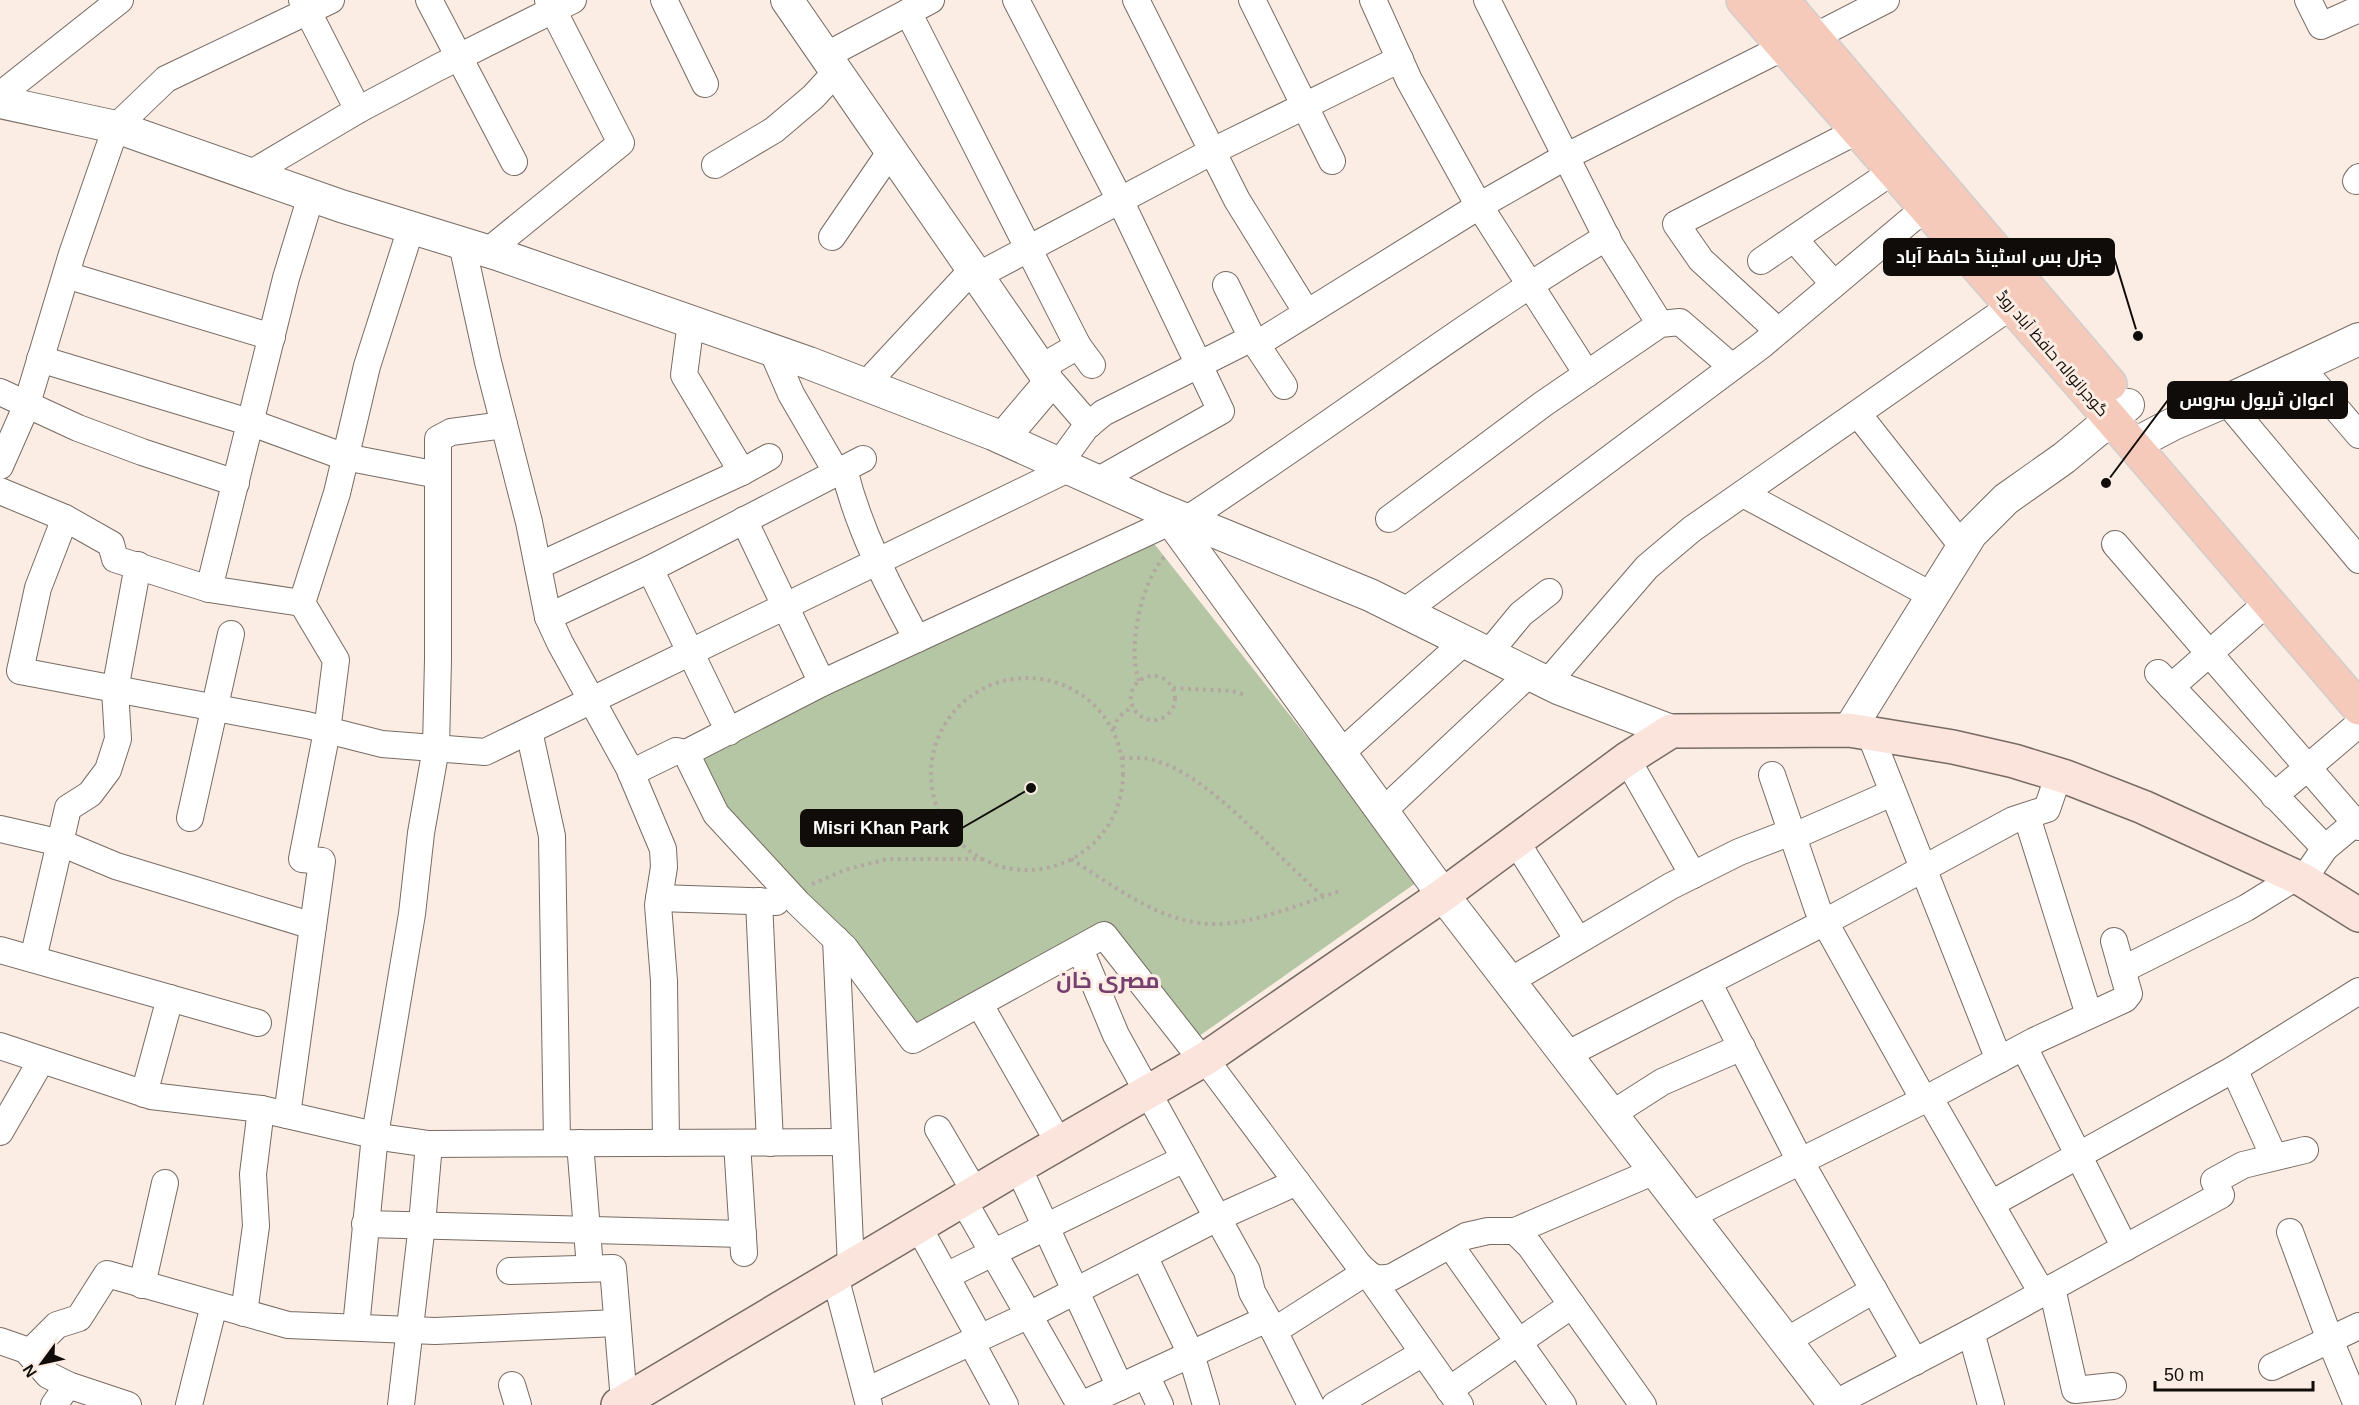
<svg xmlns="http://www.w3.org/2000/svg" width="2359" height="1405" font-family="Arial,Cairo,sans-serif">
<rect width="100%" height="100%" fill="#fbede4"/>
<polygon fill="#b5c6a4" points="1152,541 1420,880 1195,1039 1106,929 915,1031 731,820 696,757"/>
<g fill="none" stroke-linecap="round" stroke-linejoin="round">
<g stroke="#776b63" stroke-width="28">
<g id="minor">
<polyline points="302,0 358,110"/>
<polyline points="429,0 514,162"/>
<polyline points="664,0 705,84"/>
<polyline points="1016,0 1120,200 1221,411 1097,481"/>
<polyline points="1136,0 1237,200 1307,313"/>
<polyline points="1252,0 1332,161"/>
<polyline points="1373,0 1409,80 1475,199 1587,374"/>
<polyline points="1487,0 1611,246 1660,324"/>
<polyline points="2308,0 2321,26 2359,9"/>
<polyline points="908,12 1078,346 1092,365"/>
<polyline points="1814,37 1886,0"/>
<polyline points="825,56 931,0"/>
<polyline points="0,95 120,0"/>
<polyline points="715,165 774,130 813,97 836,72"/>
<polyline points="250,174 358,110 437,68 573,0"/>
<polyline points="2356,181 2359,177"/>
<polyline points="832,237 891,151"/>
<polyline points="1794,239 1834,284"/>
<polyline points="462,244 488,362 529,522 548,617 560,643 629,768 663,849 664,867 658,905 664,981 666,1143"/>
<polyline points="488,251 621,143 548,0"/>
<polyline points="1761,261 1893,171"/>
<polyline points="66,275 272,337"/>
<polyline points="977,276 1213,151 1400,59"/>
<polyline points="1226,285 1252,338 1284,386"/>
<polyline points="691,322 684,375 742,472"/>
<polyline points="1778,331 1701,260 1676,224 1857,131"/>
<polyline points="1257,344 1479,206 1565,157 1784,47"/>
<polyline points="772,350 791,394 837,473"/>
<polyline points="40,359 252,423 345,457 438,475"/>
<polyline points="2300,366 2359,435"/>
<polyline points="1040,368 1078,346"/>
<polyline points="1045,374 1089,425"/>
<polyline points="865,385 973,269"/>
<polyline points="0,392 78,428 142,452 236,483"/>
<polyline points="2226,401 2359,560"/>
<polyline points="1858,414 1963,547"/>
<polyline points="1059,464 1086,427 1103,413 1252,338"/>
<polyline points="0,466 26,407 72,254 116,127 166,79 331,0"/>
<path d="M844 469C859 530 887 584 917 639"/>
<polyline points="0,491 65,518 111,544 115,559 209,589 302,603"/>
<polyline points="1743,494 1933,596"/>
<polyline points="65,518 38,588 20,671 307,725 382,744 485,752 1070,468"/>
<polyline points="1389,519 1543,404 1660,324 1680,322 1732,367"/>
<polyline points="744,520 822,683"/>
<path d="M1186 520C1328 428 1462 324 1607 237"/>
<polyline points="2115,544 2359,827"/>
<polyline points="538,566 742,472 769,457"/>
<polyline points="650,569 729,732"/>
<polyline points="209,589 286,278 311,196"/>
<polyline points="1404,612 1762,345 1925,208"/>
<polyline points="548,617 650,569 863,459"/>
<polyline points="1488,654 1521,614 1549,592"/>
<polyline points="2158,673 2325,848"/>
<polyline points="1547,683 1647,567 1692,529 2011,306"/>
<polyline points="2171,687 2268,602"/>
<polyline points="529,731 552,836 557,1143"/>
<polyline points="1870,734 1999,1060"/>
<polyline points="686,753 716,814 798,903 845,948 913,1040 1104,935 1202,1060"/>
<polyline points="1341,753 1464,642"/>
<polyline points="1627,759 1693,875"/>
<polyline points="631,773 676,751 686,753 822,683 1172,521"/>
<polyline points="1772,775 1818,910 1924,1100"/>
<polyline points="2274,796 2359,724"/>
<polyline points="1383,811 1529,674"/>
<polyline points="2027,817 2089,1015"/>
<polyline points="190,818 231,634"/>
<polyline points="0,829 61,843 116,866 313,926"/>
<polyline points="1792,837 1892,793"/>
<polyline points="1515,840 1578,940"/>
<polyline points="2303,880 2325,848 2355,823"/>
<polyline points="659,898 776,902"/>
<polyline points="759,901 770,1143"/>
<polyline points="836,939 851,1266"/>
<polyline points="1080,949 1116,1035 1247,1271 1252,1292 1274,1331 1311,1405"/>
<polyline points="0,950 258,1023"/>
<polyline points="33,959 68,808 90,794 108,770 118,739 115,690 138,565"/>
<polyline points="2122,970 2246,908 2296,877"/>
<polyline points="1510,981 1671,886 1739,852 1791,832"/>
<polyline points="1708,982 1800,1161 1915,1362"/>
<polyline points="980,1005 1059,1143"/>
<polyline points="0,1046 151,1096 261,1109 387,1138 429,1144 844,1142"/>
<polyline points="2024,1047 2125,1248"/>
<polyline points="1566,1055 1825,922 2013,820 2047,809 2059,774"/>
<path d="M1205 1059 1358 1264C1369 1276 1375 1281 1392 1277L1466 1236 1488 1231H1515L1655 1171"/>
<polyline points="2234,1069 2274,1157"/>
<polyline points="144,1094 170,998"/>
<polyline points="1929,1097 2042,1293"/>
<polyline points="1612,1114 1662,1082 1742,1047"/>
<polyline points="287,1115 322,861 302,859 327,731 336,660 302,603 337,493 367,366 411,228"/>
<polyline points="938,1129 975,1192"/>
<polyline points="0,1132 41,1061"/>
<polyline points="580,1143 590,1268"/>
<polyline points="737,1143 744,1253"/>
<polyline points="1018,1167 1120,1387"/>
<polyline points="963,1200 1080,1405"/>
<polyline points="1991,1204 2234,1069 2359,991"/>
<polyline points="1690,1216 1924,1100 2034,1041 2125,999 2129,994 2114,941"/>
<polyline points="365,1224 743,1234"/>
<polyline points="918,1226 980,1338"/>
<polyline points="1515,1231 1530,1246 1643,1405"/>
<polyline points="2290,1232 2330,1340 2357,1405"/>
<polyline points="1450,1245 1563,1405"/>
<polyline points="1144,1256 1191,1354 1206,1405"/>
<polyline points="510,1271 613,1268 624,1401"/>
<polyline points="1368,1274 1460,1405"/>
<polyline points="835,1276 869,1405"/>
<polyline points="946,1276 1184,1159"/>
<polyline points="142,1285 165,1183"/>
<polyline points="2052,1288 2075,1390 2113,1386"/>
<polyline points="244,1313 256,1226 253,1174 261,1109"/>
<polyline points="356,1327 375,1135 412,914 421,833 436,748 438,659 438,439 451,432 504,425"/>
<polyline points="1274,1331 1366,1272"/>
<polyline points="1971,1332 1991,1405"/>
<polyline points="0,1341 26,1350 48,1375 68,1385 128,1405"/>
<polyline points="1786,1341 1874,1290"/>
<polyline points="971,1342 1005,1405"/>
<polyline points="29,1353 57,1325 79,1318 107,1274 288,1325 435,1331 617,1323"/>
<polyline points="2272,1367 2359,1326"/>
<polyline points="1146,1375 1160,1405"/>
<polyline points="512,1385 518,1405"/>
<polyline points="1449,1390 1572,1305"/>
<polyline points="866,1391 1029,1315 1217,1218 1297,1182"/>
<polyline points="1834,1404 1977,1329 2221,1195 2214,1181 2243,1165 2305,1150"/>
<polyline points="54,1405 68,1385"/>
<polyline points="189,1405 214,1305"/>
<polyline points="401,1405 422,1224 429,1144"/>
<polyline points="1081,1405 1267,1319"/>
<polyline points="1335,1405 1423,1353"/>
</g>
</g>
<g stroke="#776b63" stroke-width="34">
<g id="tertiary">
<polyline points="787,0 1045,374 1047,386 1003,438"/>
<polyline points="0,102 116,127 341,206 497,254 809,363 993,434 1157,508 1370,595 1558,688 1671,731"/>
<polyline points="2133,445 2173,424 2226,401 2359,339"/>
<polyline points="1166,513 1443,895 1835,1405"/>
<polyline points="1849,730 1971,534 2006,499 2064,458 2128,405"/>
</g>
</g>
<g stroke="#776b63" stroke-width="36">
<polyline id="secondary" points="618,1405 1018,1167 1205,1059 1443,895 1627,759 1671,731 1849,730 1953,747 2014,761 2066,777 2143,807 2303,880 2359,915"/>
</g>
<g stroke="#cfcece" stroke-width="36">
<g id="primary">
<polyline points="1743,0 2111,419 2359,708"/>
<polyline points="1782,0 2110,384"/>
</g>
</g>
<g stroke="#b3a8a1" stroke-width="4" stroke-dasharray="3 4.5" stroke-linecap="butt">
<circle cx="1153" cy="698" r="22"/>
<circle cx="1027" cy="774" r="96"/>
<path d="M1139 681C1127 647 1141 581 1166 555"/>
<polyline points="1173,688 1232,691 1246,695"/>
<path d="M1114 729C1114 719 1125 712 1133 706"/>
<path d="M1122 758C1133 758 1144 757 1154 760 1213 777 1276 857 1323 896"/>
<path d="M1071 859C1119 889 1170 931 1230 923 1267 919 1305 902 1340 891"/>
<polyline points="812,884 845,870 887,859 983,859"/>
</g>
<use href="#minor" stroke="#fff" stroke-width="26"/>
<use href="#tertiary" stroke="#fff" stroke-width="32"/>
<use href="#secondary" stroke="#fae4dc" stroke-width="33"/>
<use href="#primary" stroke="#f5caba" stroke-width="33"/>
</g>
<g text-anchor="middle" stroke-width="6" stroke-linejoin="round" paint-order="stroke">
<g font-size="16" fill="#100c09" stroke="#fbede4">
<text transform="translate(2053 353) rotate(49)" y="6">گوجرانوالہ حافظ آباد روڈ</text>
</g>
<g font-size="22" font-weight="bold" fill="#763f6d" stroke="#fbede4">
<text x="1108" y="988">مصری خان</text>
</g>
</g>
<path fill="none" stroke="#100c09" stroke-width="2" d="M2138 336L2114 257M2106 483L2168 400M1031 788L962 828"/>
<g fill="#100c09" stroke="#fbede4" stroke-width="2">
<circle cx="2138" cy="336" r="6"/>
<circle cx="2106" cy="483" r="6"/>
<circle cx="1031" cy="788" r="6"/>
</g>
<g fill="#100c09" stroke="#100c09" stroke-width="2">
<rect x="1884" y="239" width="230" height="36" rx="6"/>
<rect x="2168" y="382" width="179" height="36" rx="6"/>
<rect x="801" y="810" width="161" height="36" rx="6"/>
</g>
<g font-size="18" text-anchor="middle" font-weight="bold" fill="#fff">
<text x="1999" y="263">جنرل بس اسٹینڈ حافظ آباد</text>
<text x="2257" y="406">اعوان ٹریول سروس</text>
<text x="881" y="834">Misri Khan Park</text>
</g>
<g transform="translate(42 1363) rotate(237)" stroke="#fbede4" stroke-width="4.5" paint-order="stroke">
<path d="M0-4.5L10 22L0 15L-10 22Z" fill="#100c09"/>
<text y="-9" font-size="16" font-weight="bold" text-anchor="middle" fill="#100c09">N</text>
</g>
<path d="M2155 1381v9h158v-9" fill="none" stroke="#100c09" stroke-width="3"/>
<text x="2164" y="1381" font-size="18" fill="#100c09" stroke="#fbede4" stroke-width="4.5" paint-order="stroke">50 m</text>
</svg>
